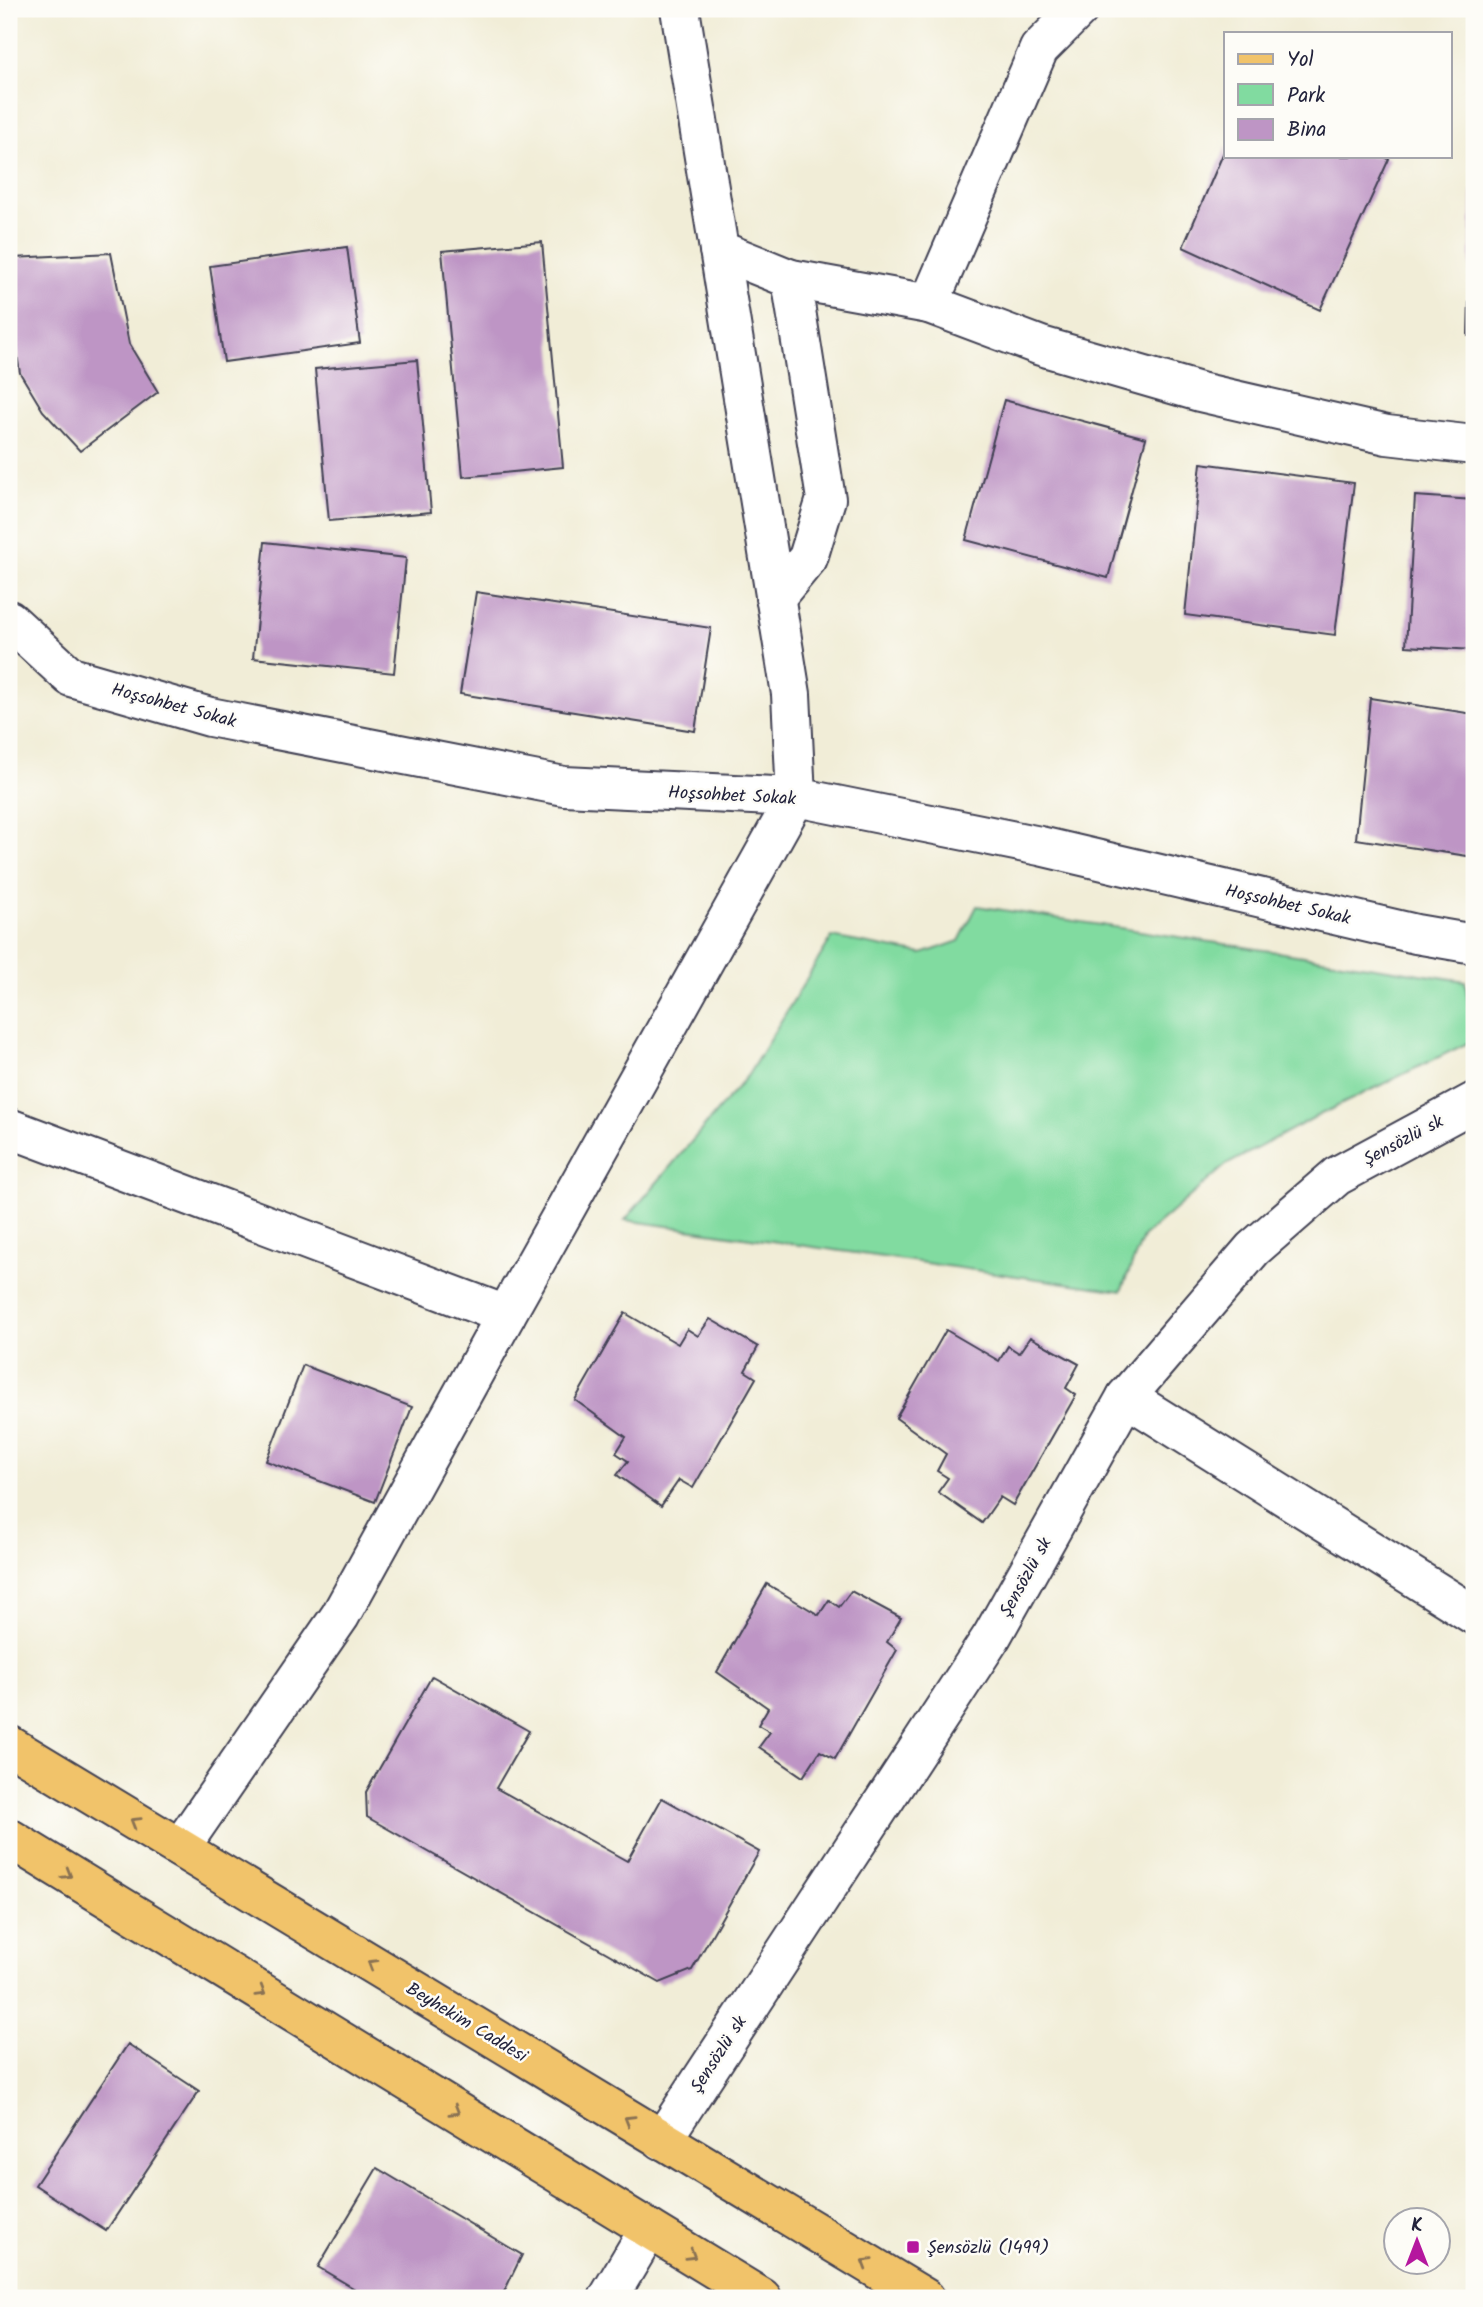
<svg xmlns="http://www.w3.org/2000/svg" width="1483" height="2307" font-family="Kalam,sans-serif">
<rect width="100%" height="100%" fill="#fdfcf7"/>
<filter id="ink" filterUnits="userSpaceOnUse"><feTurbulence type="fractalNoise" baseFrequency=".0143" numOctaves="2"/><feDisplacementMap in="SourceGraphic" scale="14" xChannelSelector="R" yChannelSelector="G"/><feConvolveMatrix kernelMatrix="1 2 1 2 8 2 1 2 1" color-interpolation-filters="sRGB"/></filter>
<filter id="wash" filterUnits="userSpaceOnUse"><feTurbulence type="fractalNoise" baseFrequency=".00686" numOctaves="4" result="noise"/><feDisplacementMap in="SourceGraphic" scale="28" xChannelSelector="R" yChannelSelector="G"/><feGaussianBlur stdDeviation="1.57" result="paint"/><feColorMatrix in="noise" values="0 0 0 0 0 0 0 0 0 0 0 0 0 0 0 0 0 1.4 0 .05"/><feComposite in="paint" operator="in"/></filter>
<g filter="url(#wash)">
<rect width="100%" height="100%" fill="#f1edd7"/>
<polygon fill="#81dba0" stroke="#527e6e" stroke-width="2" points="977,906 1465,981 1474,1040 1315,1117 1226,1165 1143,1237 1121,1291 625,1220 748,1075 832,937 922,954 959,941"/>
<g id="blocks">
<g fill="#be95c5">
<polygon points="1226,147 1226,156 1383,156 1389,159 1320,310 1183,247"/>
<polygon points="1472,190 1474,190 1474,336 1468,336"/>
<polygon points="542,242 563,467 463,477 442,251"/>
<polygon points="347,247 360,343 224,362 210,266"/>
<polygon points="111,253 129,344 158,392 80,451 43,411 20,373 11,317 13,258"/>
<polygon points="417,360 431,512 329,521 315,369"/>
<polygon points="1004,400 1146,438 1108,578 966,540"/>
<polygon points="1201,463 1354,483 1335,635 1185,615"/>
<polygon points="1415,496 1474,500 1474,650 1406,646"/>
<polygon points="265,542 406,558 394,673 253,658"/>
<polygon points="476,592 711,628 695,731 460,694"/>
<polygon points="1370,698 1474,714 1474,857 1356,839"/>
<polygon points="625,1313 678,1344 687,1329 698,1336 710,1319 758,1347 745,1371 756,1378 693,1488 679,1480 661,1506 617,1475 628,1461 616,1453 626,1437 575,1400"/>
<polygon points="946,1330 999,1361 1008,1346 1019,1353 1030,1337 1079,1364 1066,1388 1076,1395 1013,1505 1000,1497 982,1523 938,1492 948,1478 937,1471 946,1454 896,1418"/>
<polygon points="303,1365 412,1407 375,1502 266,1461"/>
<polygon points="767,1584 819,1615 829,1600 839,1607 851,1591 901,1618 887,1642 897,1650 835,1759 820,1751 803,1777 759,1747 770,1732 758,1725 768,1708 717,1672"/>
<polygon points="432,1676 529,1731 496,1788 627,1861 662,1798 759,1852 692,1970 660,1983 367,1817 366,1792"/>
<polygon points="128,2044 199,2091 106,2231 35,2185"/>
<polygon points="377,2168 522,2255 501,2298 370,2298 318,2267"/>
</g>
</g>
</g>
<g filter="url(#ink)">
<use href="#blocks" fill-opacity="0" stroke="#414052" stroke-width="2"/>
<g fill="none" stroke-linecap="round" stroke-linejoin="round">
<g stroke="#414052" stroke-width="42">
<g id="minor">
<polyline points="719,250 791,279 929,304 1041,346 1200,392 1387,435 1474,445"/>
<polyline points="929,304 1039,49 1079,9"/>
<polyline points="775,598 808,558 826,499 791,279"/>
<polyline points="9,620 71,677 210,717 564,786 796,797 1040,846 1416,934 1474,944"/>
<polyline points="9,1128 506,1315 796,797 791,694 680,9"/>
<polyline points="1126,1397 1474,1615"/>
<polyline points="180,1848 340,1616 506,1315"/>
<polyline points="662,2140 992,1636 1126,1397 1253,1249 1337,1176 1474,1102"/>
<polyline points="608,2298 649,2229"/>
</g>
</g>
<g stroke="#414052" stroke-width="42">
<g id="major">
<polyline points="9,1745 925,2298"/>
<polyline points="9,1838 762,2298"/>
</g>
</g>
<use href="#minor" stroke="#fff" stroke-width="38"/>
<use href="#major" stroke="#f1c36a" stroke-width="38"/>
</g>
<defs><path id="oneway-chevron" d="M-2-3.5L2.5 0L-2 3.5" fill="none" stroke-width="1.6" stroke-linecap="round" stroke-linejoin="round" transform="scale(1.75)"/></defs>
<g stroke="#8a7252">
<use href="#oneway-chevron" transform="translate(135 1822) rotate(-149)"/>
<use href="#oneway-chevron" transform="translate(67 1874) rotate(31)"/>
<use href="#oneway-chevron" transform="translate(372 1964) rotate(-149)"/>
<use href="#oneway-chevron" transform="translate(261 1992) rotate(31)"/>
<use href="#oneway-chevron" transform="translate(455 2111) rotate(31)"/>
<use href="#oneway-chevron" transform="translate(629 2120) rotate(-149)"/>
<use href="#oneway-chevron" transform="translate(691 2255) rotate(31)"/>
<use href="#oneway-chevron" transform="translate(866 2263) rotate(-149)"/>
</g>
</g>
<rect fill="#b5179e" stroke="#fdfcf7" stroke-width="2.5" x="906" y="2240" width="14" height="14" rx="3.5"/>
<g text-anchor="middle" stroke-width="5" stroke-linejoin="round" paint-order="stroke">
<g font-size="18" fill="#22223b" stroke="#fdfcf7">
<text transform="translate(174 705) rotate(15)" y="6">Hoşsohbet Sokak</text>
<text transform="translate(732 795) rotate(3)" y="6">Hoşsohbet Sokak</text>
<text transform="translate(1288 904) rotate(13)" y="6">Hoşsohbet Sokak</text>
<text transform="translate(1403 1140) rotate(-28)" y="6">Şensözlü sk</text>
<text transform="translate(1025 1577) rotate(-61)" y="6">Şensözlü sk</text>
<text transform="translate(467 2022) rotate(31)" y="6">Beyhekim Caddesi</text>
<text transform="translate(718 2054) rotate(-57)" y="6">Şensözlü sk</text>
</g>
<g font-size="18" fill="#22223b" stroke="#fdfcf7" text-anchor="start">
<text x="927" y="2253">Şensözlü (1499)</text>
</g>
</g>
<rect width="1483" height="2307" fill="none" stroke="#fdfcf7" stroke-width="35"/>
<rect x="1224" y="32" width="228" height="126" fill="#fdfcf7" stroke="#a5a5ac" stroke-width="2"/>
<rect x="1238" y="54" width="35" height="10" fill="#f1c36a" stroke="#a5a5ac" stroke-width="2"/>
<text x="1287" y="66" font-size="21" fill="#22223b">Yol</text>
<rect x="1238" y="84" width="35" height="21" fill="#81dba0" stroke="#a5a5ac" stroke-width="2"/>
<text x="1287" y="102" font-size="21" fill="#22223b">Park</text>
<rect x="1238" y="119" width="35" height="21" fill="#be95c5" stroke="#a5a5ac" stroke-width="2"/>
<text x="1287" y="136" font-size="21" fill="#22223b">Bina</text>
<g transform="translate(1417 2241)"><circle r="33" fill="#fdfcf7" stroke="#a5a5ac" stroke-width="2"/>
<path d="M0-5L12 26L0 18L-12 26Z" fill="#b5179e"/>
<text y="-10" font-size="19" font-weight="bold" text-anchor="middle" fill="#22223b">K</text>
</g>
</svg>
